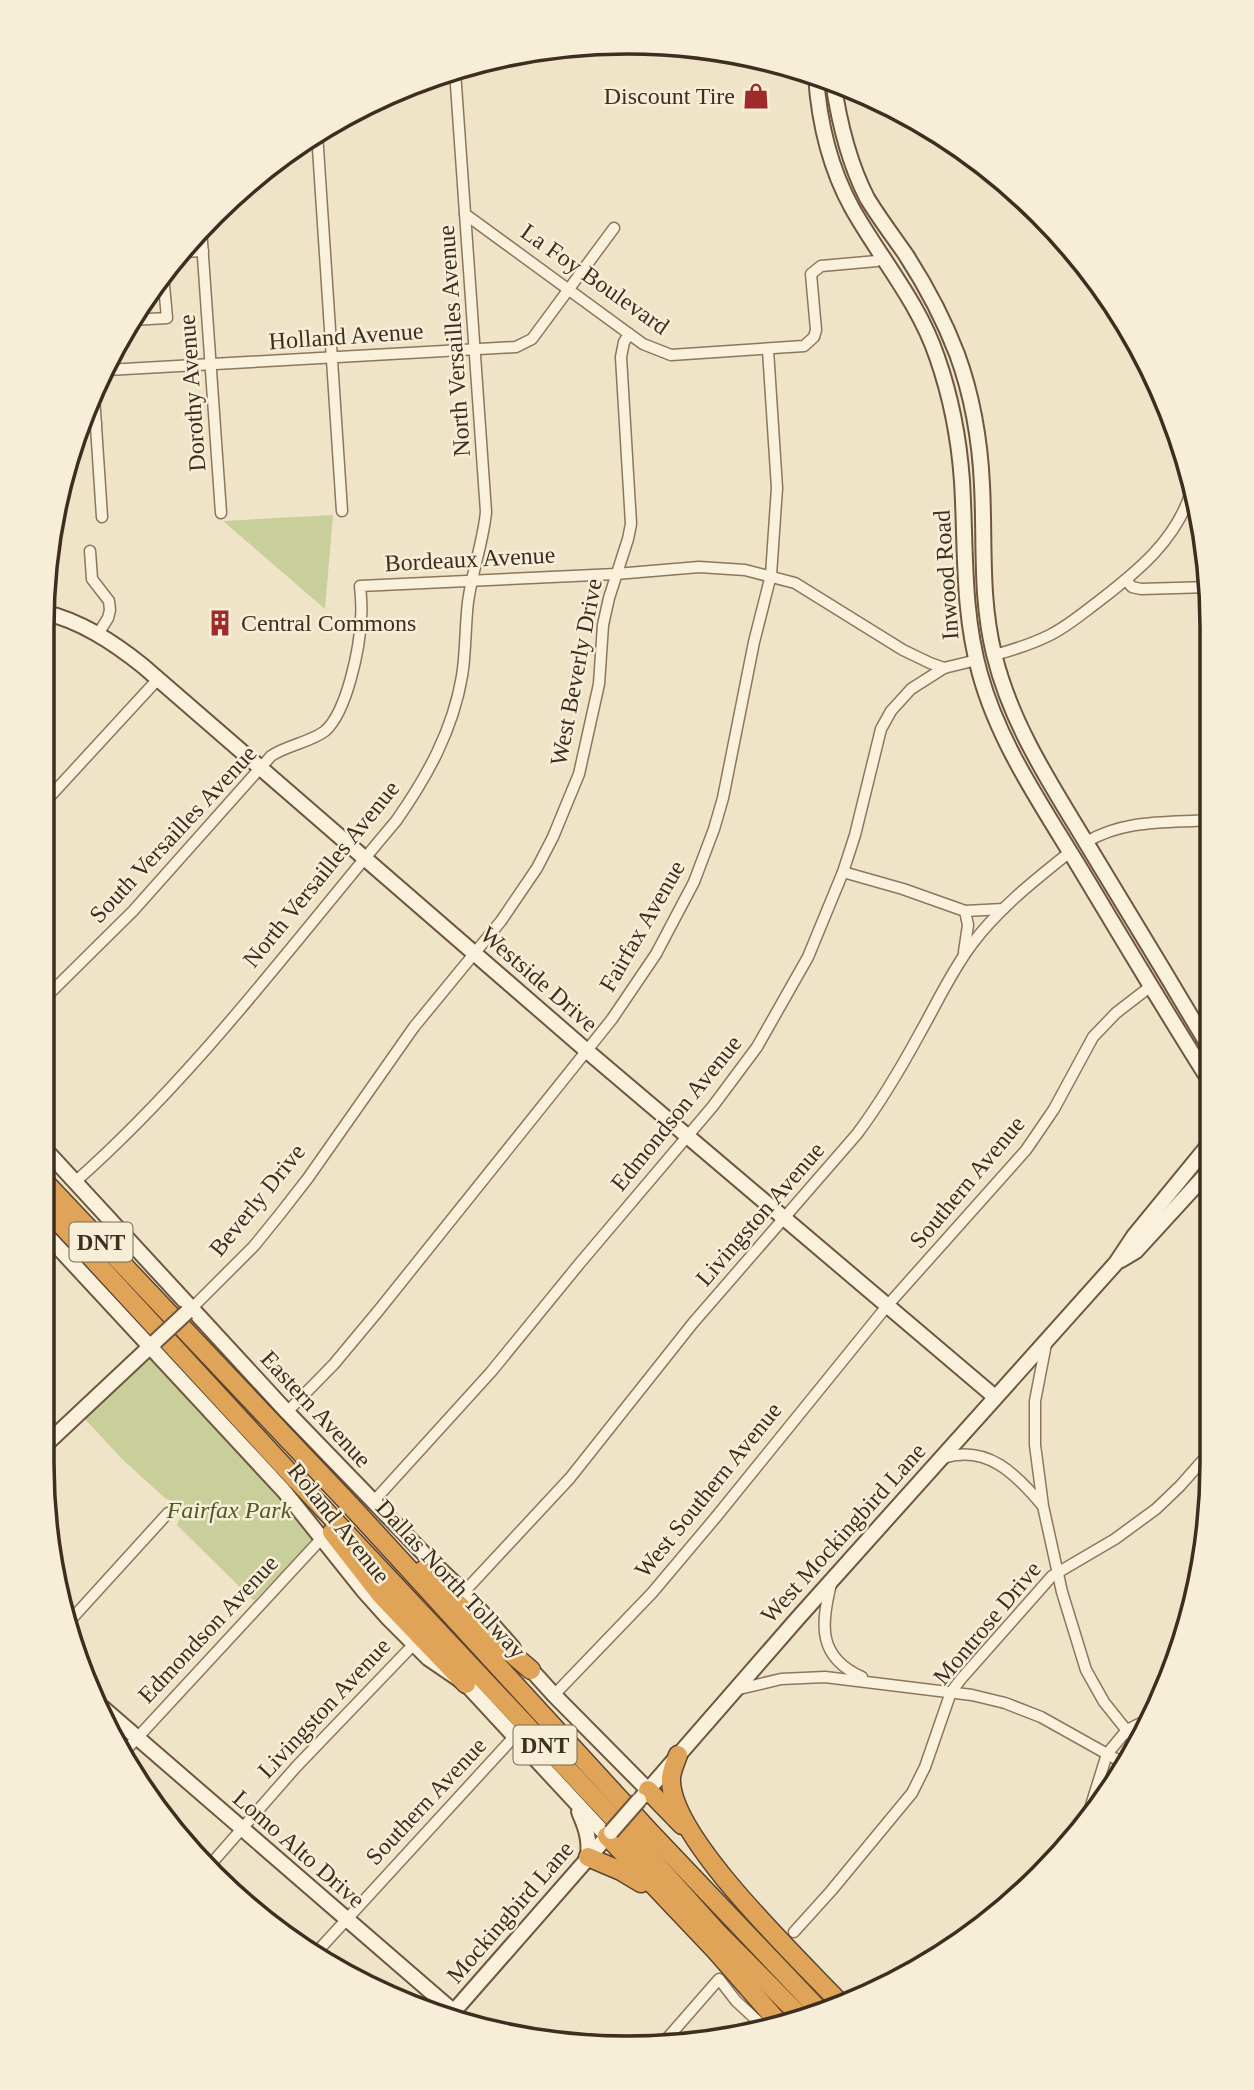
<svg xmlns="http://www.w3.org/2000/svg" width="1254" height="2090" font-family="Georgia,serif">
<rect width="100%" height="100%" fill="#f0e4c8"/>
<g fill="#c9cf9b">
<polygon points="333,515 325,609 223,521"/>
<polygon points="152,1358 259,1471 313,1536 312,1541 254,1601 177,1525 182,1513 177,1503 166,1499 123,1460 84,1418 148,1359"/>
</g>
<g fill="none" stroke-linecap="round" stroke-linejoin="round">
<g stroke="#8d765c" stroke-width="13">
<g id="street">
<polyline points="317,133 342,511"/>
<polyline points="465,214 643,344 671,355 804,346 814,337 816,330 811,274 821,266 877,261 884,256"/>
<polyline points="201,228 221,513"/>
<polyline points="181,252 203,251"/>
<polyline points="132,320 167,318 163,274"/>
<polyline points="107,370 516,347 532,339 614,228"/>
<polyline points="94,396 102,517"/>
<polyline points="80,424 96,423"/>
<polyline points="90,551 92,579 109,601 110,610 108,618 98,634"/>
<polyline points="1126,580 1132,587 1141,589 1210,587"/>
<path d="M994 655C1013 650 1032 644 1050 635 1068 626 1083 613 1099 601 1138 571 1176 540 1191 492"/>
<polyline points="43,804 158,679"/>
<path d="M1086 842C1127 819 1165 823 1211 820"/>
<polyline points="843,872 903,889 965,911 1003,909"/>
<polyline points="964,952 968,925 965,911"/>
<path d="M43 1000 133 911 271 756C287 745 311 742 325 731 347 712 360 647 361 618 362 608 361 596 360 586L616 574 699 567 745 570 795 583 903 650 930 663 944 668 977 660"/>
<path d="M75 1182C196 1075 292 944 396 821 427 777 453 730 462 676 466 652 465 626 468 602 472 571 483 543 486 512L455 71"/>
<polyline points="192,1308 254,1246 280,1214 308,1178 414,1027 501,921 537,868 553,837 579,774 599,684 603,625 609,598 628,539 631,524 621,357 624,342 629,334"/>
<polyline points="1046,1344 1035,1401 1035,1445 1043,1506 1062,1592 1086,1670 1104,1702 1136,1742"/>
<polyline points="287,1412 334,1364 379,1310 612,1019 656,954 694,882 714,829 723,798 754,642 771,575 777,488 768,350"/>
<path d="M943 1458C987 1444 1016 1474 1042 1505"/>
<polyline points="373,1502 491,1372 580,1263 713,1106 757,1047 808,957 843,872 855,835 881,729 891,711 911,689 944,668"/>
<path d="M831 1584C821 1624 817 1657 862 1677"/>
<path d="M464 1592 570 1478 693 1323 857 1134C881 1102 901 1068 920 1033 937 1003 951 972 972 944 999 908 1035 880 1070 852"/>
<polyline points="68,1623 168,1513"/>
<polyline points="735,1690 781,1679 825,1677 972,1695 1005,1703 1041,1717 1125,1764"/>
<polyline points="554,1695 652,1593 716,1517 887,1306 1026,1150 1054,1109 1093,1037 1116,1013 1151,986"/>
<polyline points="126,1750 322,1538"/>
<polyline points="1088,1815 1107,1754 1127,1730 1147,1720"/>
<polyline points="211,1864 296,1767 413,1645"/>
<polyline points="794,1932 831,1891 912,1793 925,1767 951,1692 961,1679 1052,1576 1115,1539 1156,1509 1180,1486 1211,1451"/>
<polyline points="314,1955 513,1738"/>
<polyline points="453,2011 467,2022"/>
<polyline points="664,2042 719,1979 736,2001 763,2026"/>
</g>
</g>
<g stroke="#6f573f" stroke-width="18">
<g id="secondary">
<path d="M816 76C819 121 830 168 852 208 880 258 918 301 937 357 951 397 959 439 962 481 966 547 962 610 980 674 999 743 1041 804 1078 865 1122 938 1165 1011 1211 1083"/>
<path d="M833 81C839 122 848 161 867 198 879 218 893 236 906 255 926 286 944 320 957 354 972 395 980 441 982 485 985 542 980 597 994 654 1011 724 1050 783 1087 844 1129 913 1170 981 1211 1050"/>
<path d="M43 612C81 621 113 642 143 666L587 1051 995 1397"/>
<polyline points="42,1146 287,1412 431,1561 464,1592 513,1648"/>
<polyline points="42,1230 284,1491 363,1590 389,1619 428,1658 466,1684 607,1836"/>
<polyline points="1121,1260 1136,1251 1211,1169"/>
<polyline points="42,1448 156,1341"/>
<polyline points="526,1664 554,1695 648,1790"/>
<polyline points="103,1708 453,2011"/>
<polyline points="642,1797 798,1618 1116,1263 1134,1236 1211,1142"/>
<path d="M579 1812C586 1828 590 1839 588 1857"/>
<polyline points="448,2018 611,1832"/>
</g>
</g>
<g stroke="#5b4430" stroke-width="21">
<g id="highway">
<polyline points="42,1179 352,1507 650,1832 822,2013"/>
<polyline points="42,1204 288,1471 646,1853 717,1932 803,2019"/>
<polyline points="332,1532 381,1595 466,1684"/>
<polyline points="423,1570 493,1638 531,1670"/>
<path d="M678 1755C675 1764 670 1773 671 1782 674 1841 798 1958 840 2003"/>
<polyline points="648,1790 682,1825"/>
<polyline points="607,1836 716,1951 779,2023"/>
<polyline points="588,1857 621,1871 641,1883"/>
</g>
</g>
<use href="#street" stroke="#faf1dc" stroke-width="10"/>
<use href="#secondary" stroke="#faf1dc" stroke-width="14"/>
<use href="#highway" stroke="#e0a458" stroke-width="18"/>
<g stroke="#6f573f" stroke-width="18" stroke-linecap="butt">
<g id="secondary-bridge">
<polyline points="156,1341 187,1312"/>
<polyline points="611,1832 639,1800"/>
</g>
</g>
<use href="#secondary-bridge" stroke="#faf1dc" stroke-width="14"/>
</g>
<defs>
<g id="shop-bare" transform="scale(2.1)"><path d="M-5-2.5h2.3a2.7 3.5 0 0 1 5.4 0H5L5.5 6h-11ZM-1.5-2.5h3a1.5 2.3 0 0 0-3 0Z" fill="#9e2a2b" stroke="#f7eed8" stroke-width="2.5" paint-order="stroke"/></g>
<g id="building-bare" transform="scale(2.1)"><path d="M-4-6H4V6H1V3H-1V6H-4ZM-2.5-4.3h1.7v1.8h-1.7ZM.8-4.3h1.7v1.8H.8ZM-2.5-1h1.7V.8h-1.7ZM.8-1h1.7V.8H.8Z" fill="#9e2a2b" stroke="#f7eed8" stroke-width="2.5" paint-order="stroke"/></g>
</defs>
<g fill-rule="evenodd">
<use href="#shop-bare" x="756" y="96"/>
<use href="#building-bare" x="220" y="623"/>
</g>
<g text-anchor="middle" stroke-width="5" stroke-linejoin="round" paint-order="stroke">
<g fill="#f7eed8" stroke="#756857" stroke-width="2">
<rect x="69.5" y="1222.5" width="63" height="39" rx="5"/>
<rect x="513.5" y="1725.5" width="63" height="39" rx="5"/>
</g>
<g font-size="23" font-weight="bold" fill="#3d2e20">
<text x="101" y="1250">DNT</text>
<text x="545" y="1753">DNT</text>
</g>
<g font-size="24" fill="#3d2e20" stroke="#f7eed8" text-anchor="end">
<text x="735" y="104">Discount Tire</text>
<text x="241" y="631" text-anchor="start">Central Commons</text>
</g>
<g font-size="24" fill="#3d2e20" stroke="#f7eed8">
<text transform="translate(595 279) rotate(35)" y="8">La Foy Boulevard</text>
<text transform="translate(346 336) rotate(-4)" y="8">Holland Avenue</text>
<text transform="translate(454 341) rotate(-94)" y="8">North Versailles Avenue</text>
<text transform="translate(192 393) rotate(-94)" y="8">Dorothy Avenue</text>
<text transform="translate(470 559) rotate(-3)" y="8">Bordeaux Avenue</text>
<text transform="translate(946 575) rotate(-94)" y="8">Inwood Road</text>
<text transform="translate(576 672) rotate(-79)" y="8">West Beverly Drive</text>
<text transform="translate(173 834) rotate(-47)" y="8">South Versailles Avenue</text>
<text transform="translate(321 874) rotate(-51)" y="8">North Versailles Avenue</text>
<text transform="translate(642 926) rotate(-60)" y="8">Fairfax Avenue</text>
<text transform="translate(539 979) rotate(41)" y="8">Westside Drive</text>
<text transform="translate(676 1113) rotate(-51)" y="8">Edmondson Avenue</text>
<text transform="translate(967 1182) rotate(-50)" y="8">Southern Avenue</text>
<text transform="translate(257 1200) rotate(-51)" y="8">Beverly Drive</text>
<text transform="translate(760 1214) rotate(-49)" y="8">Livingston Avenue</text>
<text transform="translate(316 1409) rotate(47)" y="8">Eastern Avenue</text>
<text transform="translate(708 1490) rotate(-51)" y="8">West Southern Avenue</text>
<text transform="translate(339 1523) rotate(51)" y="8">Roland Avenue</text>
<text transform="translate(843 1533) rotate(-48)" y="8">West Mockingbird Lane</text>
<text transform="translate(451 1579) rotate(47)" y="8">Dallas North Tollway</text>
<text transform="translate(987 1623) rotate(-50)" y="8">Montrose Drive</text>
<text transform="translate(208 1629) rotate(-47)" y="8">Edmondson Avenue</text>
<text transform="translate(324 1708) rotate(-47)" y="8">Livingston Avenue</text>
<text transform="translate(426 1801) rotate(-47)" y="8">Southern Avenue</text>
<text transform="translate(299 1849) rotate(41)" y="8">Lomo Alto Drive</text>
<text transform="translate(510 1912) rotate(-49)" y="8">Mockingbird Lane</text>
</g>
<g font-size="24" font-style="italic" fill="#4d5a26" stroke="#f7eed8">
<text x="229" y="1518">Fairfax Park</text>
</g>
</g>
<path d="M0 0H1254V2090H0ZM627 54H627A573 573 0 0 1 1200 627V1463A573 573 0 0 1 627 2036H627A573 573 0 0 1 54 1463V627A573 573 0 0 1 627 54Z" fill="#f7eed8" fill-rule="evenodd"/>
<path fill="none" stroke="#3d2e20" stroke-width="3.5" d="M627 54H627A573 573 0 0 1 1200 627V1463A573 573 0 0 1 627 2036H627A573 573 0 0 1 54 1463V627A573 573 0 0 1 627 54Z"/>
</svg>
